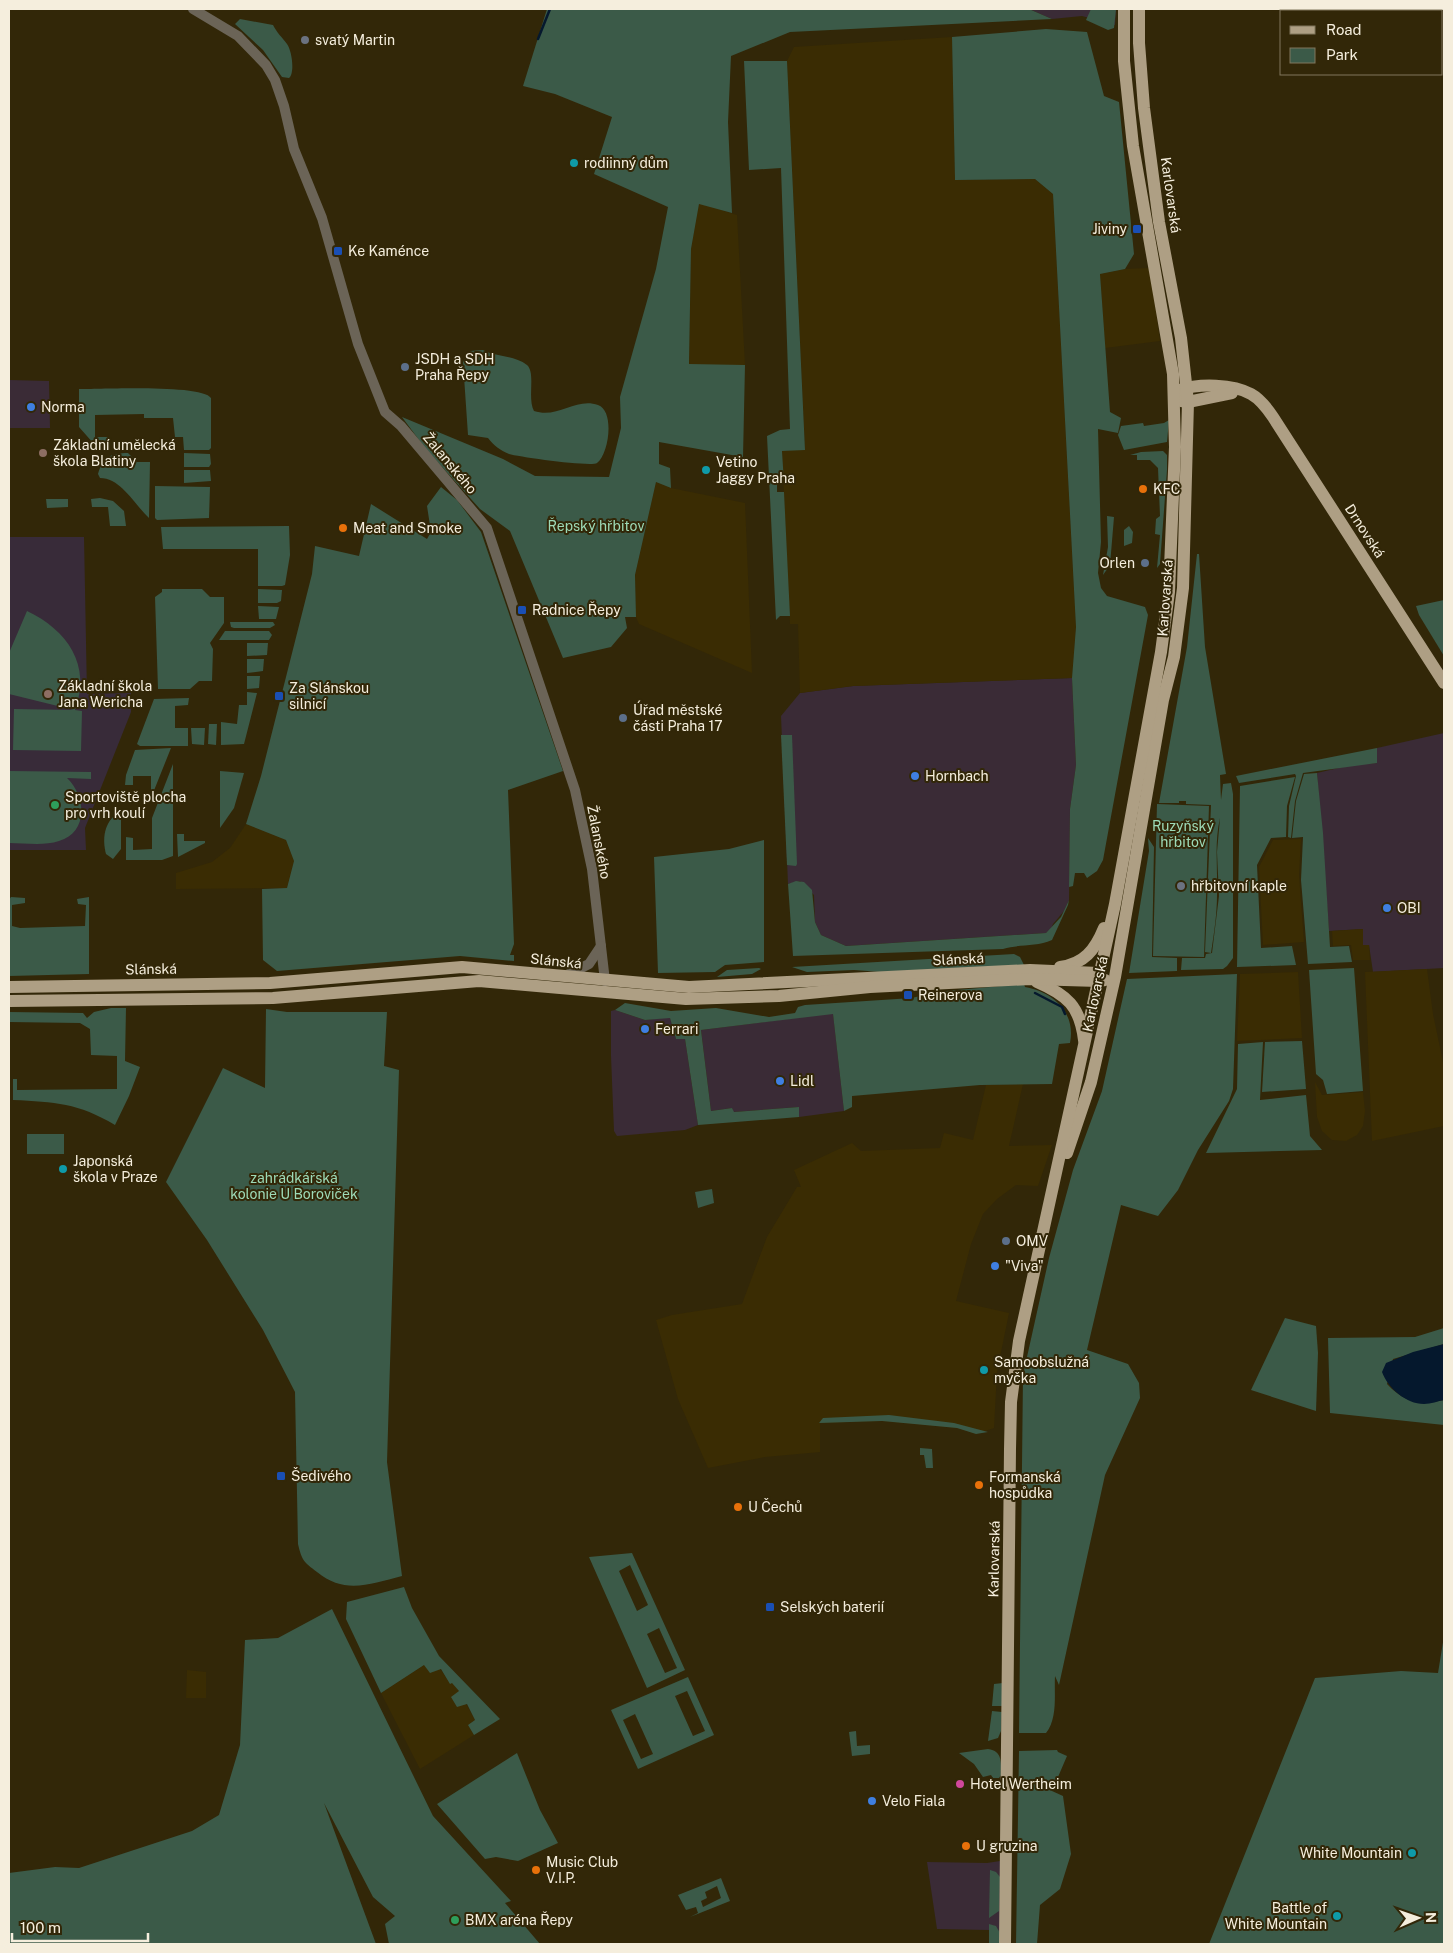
<svg xmlns="http://www.w3.org/2000/svg" width="1453" height="1953" font-family="'Public Sans',sans-serif">
<rect width="100%" height="100%" fill="#322708"/>
<g fill="#3a2b36">
<polygon points="1029,9 1116,9 1115,25 1082,16 1052,19"/>
<polygon points="9,380 49,381 50,428 9,428"/>
<polygon points="1072,678 1076,765 1070,809 1069,900 1064,911 1053,924 1051,929 1046,933 846,946 821,935 815,922 814,895 800,881 788,884 781,716 800,693 853,686"/>
<polygon points="1444,733 1444,968 1373,972 1369,945 1363,945 1363,929 1329,931 1317,773 1351,765 1377,763 1377,748"/>
<polygon points="615,1010 645,1020 670,1017 676,1039 685,1039 698,1125 685,1130 617,1136 614,1131 611,1056 611,1011"/>
<polygon points="833,1013 844,1111 799,1117 799,1107 733,1112 732,1108 711,1111 701,1030"/>
<polygon points="1000,1861 1000,1933 993,1925 989,1925 989,1930 937,1929 927,1862 987,1863"/>
</g>
<g fill="#3a2c03">
<polygon points="952,37 955,180 1035,179 1053,194 1076,627 1072,678 853,686 800,693 798,624 790,624 782,451 805,449 787,61 794,47"/>
<polygon points="699,203 737,215 745,365 689,365 691,249"/>
<polygon points="1150,268 1160,341 1105,348 1100,274 1125,269"/>
<polygon points="656,482 671,488 745,503 752,673 639,624 636,617 635,575"/>
<polygon points="246,824 286,840 294,861 287,888 176,889 176,873 212,862 230,848"/>
<polygon points="1301,839 1299,875 1304,942 1263,945 1259,867 1273,840"/>
<polygon points="1363,929 1363,945 1369,945 1370,960 1353,960 1351,945 1333,946 1332,931"/>
<polygon points="1427,969 1433,1014 1444,1067 1444,1126 1372,1141 1365,972"/>
<polygon points="1298,972 1302,1038 1237,1041 1240,974"/>
<polygon points="1315,1082 1322,1095 1363,1092 1365,1111 1363,1126 1357,1135 1346,1141 1332,1140 1322,1131 1317,1117"/>
<polygon points="1023,1084 1009,1146 1052,1145 1038,1186 1016,1185 997,1199 983,1214 971,1244 956,1301 1009,1313 997,1372 994,1428 976,1434 957,1428 882,1421 820,1423 820,1452 765,1457 708,1468 678,1399 656,1320 672,1315 742,1304 767,1237 797,1187 801,1187 794,1170 852,1143 861,1151 940,1148 944,1133 973,1140 986,1085"/>
<polygon points="424,1665 440,1669 450,1683 452,1682 459,1691 475,1720 468,1725 474,1735 420,1769 381,1693"/>
<polygon points="187,1670 206,1672 206,1698 186,1698"/>
</g>
<polygon fill="#382b39" points="9,537 84,537 87,694 131,693 131,712 85,828 86,850 9,850"/>
<g fill="#3b5a48" fill-rule="evenodd">
<polygon points="547,9 1029,9 1052,19 790,32 731,56 728,122 732,213 699,204 691,249 689,364 745,365 743,457 659,442 659,464 670,468 671,488 656,482 635,575 636,617 625,617 627,628 611,647 563,658 510,531 480,509 425,448 402,417 503,459 535,476 609,477 621,428 620,397 656,269 668,207 594,174 612,117 555,94 523,86"/>
<polygon points="1091,9 1116,9 1114,28 1108,30 1086,20"/>
<path d="M240 19 273 25C277 33 282 37 287 44 292 51 295 73 289 78L282 77 263 50 235 24Z"/>
<polygon points="1046,29 1087,32 1104,96 1119,102 1134,254 1125,269 1100,274 1110,412 1121,418 1118,433 1098,429 1101,542 1098,573 1101,588 1107,596 1145,607 1148,615 1103,860 1097,871 1087,878 1084,873 1075,873 1073,886 1069,887 1070,809 1076,765 1072,678 1076,627 1053,194 1035,179 955,180 952,37"/>
<polygon points="744,61 787,61 805,450 782,451 784,483 777,484 777,492 784,492 790,616 780,616 776,620 767,436 780,430 790,429 781,168 749,170"/>
<path d="M483 350C496 357 514 355 527 365 536 373 527 398 534 411 558 419 576 397 598 405 615 411 609 454 597 463 591 467 519 457 509 454 500 450 494 446 488 438L468 435 463 362 470 351Z"/>
<path d="M79 389C100 389 203 384 211 398V448L209 450H184L183 437H175L173 418H144V414L95 415V437H108V444H94L79 427Z"/>
<polygon points="1169,420 1167,442 1124,450 1118,435 1121,426 1143,423 1144,426 1164,423"/>
<polygon points="1163,451 1167,455 1167,470 1160,564 1157,568 1160,535 1155,534 1156,519 1160,516 1158,468 1150,460 1137,460 1137,455 1130,455 1141,452"/>
<path d="M128 453 137 462H150L149 518C134 504 121 478 100 478L98 474C103 457 111 453 128 453Z"/>
<polygon points="184,453 210,454 211,464 209,467 184,467"/>
<polygon points="184,470 210,470 211,481 184,483"/>
<polygon points="155,486 210,487 209,518 157,520 155,518"/>
<polygon points="441,487 457,500 481,532 563,771 508,790 514,944 510,955 514,955 514,961 460,956 277,971 263,960 262,889 287,888 294,861 286,840 246,824 261,776 312,574 315,546 359,556 371,504 427,539 431,532 427,506"/>
<polygon points="100,498 113,501 124,511 126,526 110,526 108,507 92,507 91,499"/>
<polygon points="46,499 68,499 68,507 47,508"/>
<polygon points="1107,516 1114,517 1110,565 1103,575 1108,547"/>
<polygon points="289,526 290,555 285,585 282,586 258,586 258,549 163,549 161,527"/>
<polygon points="1129,526 1133,532 1132,543 1124,546 1124,530"/>
<path d="M1197 554H1199L1205 647 1226 774 1220 775 1221 800 1223 784 1231 783 1233 794V958L1227 966 1223 969 1181 970 1182 958H1205L1206 954 1212 953 1219 896 1217 852 1220 818C1214 844 1218 869 1217 895 1217 914 1214 934 1211 953L1205 952 1211 805 1186 804V801H1179V803H1159L1187 647Z"/>
<polygon points="162,589 202,589 210,597 224,597 224,623 210,643 213,649 212,681 199,681 190,689 158,689 155,597 162,592"/>
<polygon points="258,589 282,590 281,601 277,603 258,603"/>
<polygon points="1444,600 1444,656 1419,615 1416,606"/>
<polygon points="258,606 279,607 276,619 259,619"/>
<path d="M27 611C67 630 92 665 75 710L82 711 81 751 13 750 14 709 74 710 9 694V653Z"/>
<polygon points="230,622 273,622 275,625 270,628 234,628 231,627"/>
<polygon points="225,631 269,631 272,635 269,640 219,640"/>
<polygon points="247,643 268,643 267,655 247,656"/>
<polygon points="247,659 264,659 263,671 247,673"/>
<polygon points="247,676 260,676 259,688 247,689"/>
<polygon points="247,692 257,693 244,744 221,745 221,722 237,724 239,705 247,705"/>
<polygon points="189,698 188,705 175,706 175,728 188,728 188,746 140,746 137,744 154,699"/>
<polygon points="209,724 217,724 216,745 208,744"/>
<polygon points="191,728 205,728 204,745 192,744"/>
<polygon points="781,735 792,735 797,864 796,866 787,865"/>
<polygon points="171,748 151,798 151,776 133,776 133,785 125,785 126,775 135,750"/>
<polygon points="1377,748 1377,763 1303,773 1295,801 1291,838 1288,837 1289,806 1296,776 1295,774 1239,783 1236,776"/>
<polygon points="173,764 173,856 162,860 126,860 126,837 133,838 133,850 152,849 152,818"/>
<path d="M9 771 91 772V779L67 778C86 796 89 832 59 841 44 846 25 843 9 843Z"/>
<polygon points="220,771 244,773 234,808 220,828"/>
<polygon points="1317,773 1323,833 1330,947 1349,946 1352,962 1308,964 1301,880 1303,837 1292,838 1296,801 1304,774"/>
<polygon points="1295,777 1287,806 1286,837 1271,838 1257,865 1261,948 1292,946 1296,965 1237,967 1240,786"/>
<polygon points="1157,804 1209,806 1204,957 1153,956"/>
<path d="M118 813 121 816V849L113 859 106 854C102 839 104 822 118 813Z"/>
<polygon points="177,834 184,834 184,841 205,841 205,843 178,857"/>
<polygon points="1148,838 1154,847 1152,957 1177,958 1177,971 1129,973 1149,851"/>
<polygon points="764,840 764,962 725,965 715,972 658,973 654,857 729,849"/>
<path d="M796 881 804 882 812 890 815 922 821 935 846 946 1046 933 1061 917 1069 900 1068 905 1052 940C1036 947 1019 944 1003 949L793 956 788 884Z"/>
<polygon points="11,897 25,898 25,903 12,905 12,926 20,928 85,926 86,905 78,904 77,899 89,897 89,974 9,976 9,900"/>
<polygon points="1014,954 1020,957 1024,965 881,972 854,970 807,972 792,967"/>
<polygon points="759,968 761,969 752,974 717,977 727,970"/>
<polygon points="1354,968 1363,1091 1327,1094 1323,1080 1316,1074 1309,970"/>
<path d="M1237 974 1233 1089 1229 1101 1198 1150 1178 1190 1158 1216 1121 1205 1087 1350 1128 1364 1139 1383 1140 1398 1105 1475 1059 1685 1055 1676C1054 1694 1058 1718 1046 1733H1019L1023 1375 1049 1258 1073 1170 1102 1091 1127 979Z"/>
<path d="M1024 984 1025 987C1054 992 1076 1013 1070 1043L1059 1044 1052 1084 980 1085 852 1096V1107L844 1111 833 1014 701 1030 711 1111 732 1108 734 1112 799 1107V1117L698 1125 685 1039H676L670 1018 645 1020 615 1010 625 1003 671 1011 716 1008 769 1017 795 1013 798 1007 805 1005 912 998 935 992Z"/>
<path d="M111 1008H126L125 1061 140 1067 129 1096 115 1125C78 1103 55 1102 13 1100V1079H17V1090L117 1089V1056L91 1055 90 1029 80 1023 9 1022V1012L83 1013 87 1018 94 1012Z"/>
<path d="M266 1009 287 1012H387L384 1066 399 1070 387 1462 402 1576C370 1584 345 1595 317 1572 304 1562 302 1561 298 1544L295 1392 263 1330 207 1240 166 1182 223 1068 265 1088Z"/>
<polygon points="1302,1041 1306,1089 1262,1092 1265,1042"/>
<polygon points="1263,1042 1260,1100 1306,1095 1310,1136 1322,1150 1206,1153 1237,1089 1238,1044"/>
<rect x="27" y="1134" width="37" height="20"/>
<polygon points="712,1189 714,1203 698,1208 695,1192"/>
<polygon points="1285,1318 1316,1326 1318,1353 1316,1411 1251,1390"/>
<path d="M1444 1328V1344L1393 1359 1387 1384C1405 1403 1420 1405 1444 1400V1425L1330 1413 1328 1338 1415 1337Z"/>
<polygon points="889,1415 954,1423 988,1432 976,1434 957,1428 882,1421 819,1423 823,1418"/>
<polygon points="920,1448 932,1449 933,1468 926,1468 924,1455 920,1455"/>
<path d="M632 1553 685 1670 647 1688 589 1557ZM630 1565 648 1605 637 1611 619 1571ZM659 1628 677 1668 665 1673 647 1634Z"/>
<polygon points="404,1587 412,1608 439,1656 500,1719 474,1735 468,1725 475,1720 467,1704 457,1707 451,1697 459,1691 452,1683 450,1684 441,1669 430,1673 424,1665 381,1693 346,1619 347,1602"/>
<polygon points="332,1609 433,1816 511,1901 505,1903 540,1944 389,1944 385,1924 395,1916 373,1897 324,1803 376,1944 9,1944 9,1873 55,1867 79,1868 192,1831 219,1815 240,1745 245,1640 278,1638"/>
<polygon points="1444,1636 1444,1944 1209,1944 1315,1678 1401,1671 1438,1673"/>
<path d="M688 1677 714 1735 638 1769 611 1710ZM687 1691 705 1731 693 1736 675 1696ZM635 1714 653 1754 641 1759 623 1720Z"/>
<polygon points="1003,1683 1002,1706 992,1706 994,1684"/>
<polygon points="992,1711 1002,1712 1001,1731 998,1738 988,1741"/>
<polygon points="856,1731 857,1746 870,1745 870,1754 852,1756 849,1732"/>
<path d="M988 1749C1003 1751 1001 1763 1001 1775L999 1778H993L991 1775 983 1777 974 1764 959 1753Z"/>
<polygon points="1057,1750 1058,1752 1067,1756 1052,1791 1063,1796 1071,1854 1060,1889 1040,1905 1037,1944 1016,1944 1019,1751"/>
<polygon points="517,1753 540,1810 558,1843 518,1861 496,1857 485,1859 437,1804"/>
<polygon points="990,1870 996,1872 1000,1877 999,1911 989,1918"/>
<path d="M721 1878 730 1901 690 1917 698 1913 696 1907 686 1910 678 1895ZM717 1886 721 1898 703 1907 701 1901 707 1898 705 1892Z"/>
<polygon points="989,1924 996,1926 1000,1933 1000,1944 989,1944"/>
</g>
<path fill="#05182d" d="M1444 1344V1400C1438 1401 1431 1404 1424 1404 1406 1404 1388 1388 1382 1372L1386 1363 1413 1352Z"/>
<g fill="none" stroke-linecap="round" stroke-linejoin="round">
<g stroke="#05182d" stroke-width="2.5">
<polyline points="538,39 550,9"/>
<polyline points="1035,993 1062,1007 1065,1014"/>
</g>
<g stroke="#6b6457" stroke-width="10">
<polyline points="193,9 238,36 266,65 275,80 284,106 294,149 322,218 358,344 385,412 401,426 487,528 575,790 592,869 605,981"/>
<polyline points="565,976 589,964 601,946"/>
</g>
<g stroke="#ae9f84" stroke-width="12">
<path d="M1180 390C1199 383 1233 384 1251 394 1260 399 1267 408 1273 417L1444 683"/>
<polyline points="1181,401 1188,402 1232,393"/>
<path d="M1060 967C1084 964 1095 950 1104 928"/>
<path d="M1037 982C1067 995 1080 1006 1084 1040"/>
<polyline points="9,987 270,983 462,967 689,987 1030,970 1098,973"/>
<polyline points="9,1001 273,998 479,981 686,999 779,996 870,987 1030,979 1099,981 1105,980"/>
<polyline points="1067,1153 1091,1082 1115,977 1163,700 1174,657 1183,588 1188,402 1181,338 1159,222 1144,108 1139,43 1139,9"/>
<polyline points="1005,1944 1010,1449 1011,1402 1019,1341 1115,904 1161,652 1169,592 1175,447 1173,374 1133,146 1124,61 1124,9"/>
</g>
</g>
<g fill="#6b7280" stroke="#322708" stroke-width="2">
<circle cx="305" cy="40" r="5"/>
<circle cx="1181" cy="886" r="5"/>
</g>
<g fill="#0f9aa8" stroke="#322708" stroke-width="2">
<circle cx="574" cy="163" r="5"/>
<circle cx="706" cy="470" r="5"/>
<circle cx="63" cy="1169" r="5"/>
<circle cx="984" cy="1370" r="5"/>
<circle cx="1412" cy="1853" r="5"/>
<circle cx="1337" cy="1916" r="5"/>
</g>
<g fill="#1a4fb4" stroke="#322708" stroke-width="2">
<rect x="1132" y="224" width="10" height="10" rx="2.5"/>
<rect x="333" y="246" width="10" height="10" rx="2.5"/>
<rect x="517" y="605" width="10" height="10" rx="2.5"/>
<rect x="274" y="691" width="10" height="10" rx="2.5"/>
<rect x="903" y="990" width="10" height="10" rx="2.5"/>
<rect x="276" y="1471" width="10" height="10" rx="2.5"/>
<rect x="765" y="1602" width="10" height="10" rx="2.5"/>
</g>
<g fill="#5c6f8a" stroke="#322708" stroke-width="2">
<circle cx="405" cy="367" r="5"/>
<circle cx="1145" cy="563" r="5"/>
<circle cx="623" cy="718" r="5"/>
<circle cx="1006" cy="1241" r="5"/>
</g>
<g fill="#3f7fe0" stroke="#322708" stroke-width="2">
<circle cx="31" cy="407" r="5"/>
<circle cx="915" cy="776" r="5"/>
<circle cx="1387" cy="908" r="5"/>
<circle cx="645" cy="1029" r="5"/>
<circle cx="780" cy="1081" r="5"/>
<circle cx="995" cy="1266" r="5"/>
<circle cx="872" cy="1801" r="5"/>
</g>
<g fill="#8d6e63" stroke="#322708" stroke-width="2">
<circle cx="43" cy="453" r="5"/>
<circle cx="48" cy="694" r="5"/>
</g>
<g fill="#e8710a" stroke="#322708" stroke-width="2">
<circle cx="1143" cy="489" r="5"/>
<circle cx="343" cy="528" r="5"/>
<circle cx="979" cy="1485" r="5"/>
<circle cx="738" cy="1507" r="5"/>
<circle cx="966" cy="1846" r="5"/>
<circle cx="536" cy="1870" r="5"/>
</g>
<g fill="#2e9e5b" stroke="#322708" stroke-width="2">
<circle cx="55" cy="805" r="5"/>
<circle cx="455" cy="1920" r="5"/>
</g>
<circle fill="#d1479c" stroke="#322708" stroke-width="2" cx="960" cy="1784" r="5"/>
<g text-anchor="middle" stroke-width="4" stroke-linejoin="round" paint-order="stroke">
<g font-size="14" fill="#f5eedd" stroke="#322708" text-anchor="start">
<text x="315" y="45">svatý Martin</text>
<text x="584" y="168">rodiinný dům</text>
<text x="1127" y="234" text-anchor="end">Jiviny</text>
<text x="348" y="256">Ke Kaménce</text>
<text x="415" y="364">JSDH a SDH<tspan x="415" dy="16">Praha Řepy</tspan></text>
<text x="41" y="412">Norma</text>
<text x="53" y="450">Základní umělecká<tspan x="53" dy="16">škola Blatiny</tspan></text>
<text x="716" y="467">Vetino<tspan x="716" dy="16">Jaggy Praha</tspan></text>
<text x="1153" y="494">KFC</text>
<text x="353" y="533">Meat and Smoke</text>
<text x="1135" y="568" text-anchor="end">Orlen</text>
<text x="532" y="615">Radnice Řepy</text>
<text x="58" y="691">Základní škola<tspan x="58" dy="16">Jana Wericha</tspan></text>
<text x="289" y="693">Za Slánskou<tspan x="289" dy="16">silnicí</tspan></text>
<text x="633" y="715">Úřad městské<tspan x="633" dy="16">části Praha 17</tspan></text>
<text x="925" y="781">Hornbach</text>
<text x="65" y="802">Sportoviště plocha<tspan x="65" dy="16">pro vrh koulí</tspan></text>
<text x="1191" y="891">hřbitovní kaple</text>
<text x="1397" y="913">OBI</text>
<text x="918" y="1000">Reinerova</text>
<text x="655" y="1034">Ferrari</text>
<text x="790" y="1086">Lidl</text>
<text x="73" y="1166">Japonská<tspan x="73" dy="16">škola v Praze</tspan></text>
<text x="1016" y="1246">OMV</text>
<text x="1005" y="1271">"Viva"</text>
<text x="994" y="1367">Samoobslužná<tspan x="994" dy="16">myčka</tspan></text>
<text x="291" y="1481">Šedivého</text>
<text x="989" y="1482">Formanská<tspan x="989" dy="16">hospůdka</tspan></text>
<text x="748" y="1512">U Čechů</text>
<text x="780" y="1612">Selských baterií</text>
<text x="970" y="1789">Hotel Wertheim</text>
<text x="882" y="1806">Velo Fiala</text>
<text x="976" y="1851">U gruzina</text>
<text x="1402" y="1858" text-anchor="end">White Mountain</text>
<text x="546" y="1867">Music Club<tspan x="546" dy="16">V.I.P.</tspan></text>
<text x="1327" y="1913" text-anchor="end">Battle of<tspan x="1327" dy="16">White Mountain</tspan></text>
<text x="465" y="1925">BMX aréna Řepy</text>
</g>
<g font-size="14" fill="#f5eedd" stroke="#322708">
<text transform="translate(1171 195) rotate(82)" y="5">Karlovarská</text>
<text transform="translate(450 463) rotate(50)" y="5">Žalanského</text>
<text transform="translate(1365 531) rotate(57)" y="5">Drnovská</text>
<text transform="translate(1165 598) rotate(-86)" y="5">Karlovarská</text>
<text transform="translate(599 842) rotate(79)" y="5">Žalanského</text>
<text transform="translate(958 959) rotate(-3)" y="5">Slánská</text>
<text transform="translate(556 961) rotate(6)" y="5">Slánská</text>
<text transform="translate(151 969) rotate(-1)" y="5">Slánská</text>
<text transform="translate(1095 994) rotate(-78)" y="5">Karlovarská</text>
<text transform="translate(994 1559) rotate(-89)" y="5">Karlovarská</text>
</g>
<g font-size="14" fill="#9ddab7" stroke="#322708">
<text x="596" y="531">Řepský hřbitov</text>
<text x="1183" y="831">Ruzyňský<tspan x="1183" dy="16">hřbitov</tspan></text>
<text x="294" y="1183">zahrádkářská<tspan x="294" dy="16">kolonie U Boroviček</tspan></text>
</g>
</g>
<rect width="1453" height="1953" fill="none" stroke="#f5eedd" stroke-width="20"/>
<rect x="1280" y="10" width="162" height="65" fill="#322708" stroke="#80775d"/>
<rect x="1290" y="26" width="25" height="8" fill="#ae9f84" stroke="#80775d"/>
<text x="1326" y="35" font-size="15" fill="#f5eedd">Road</text>
<rect x="1290" y="48" width="25" height="15" fill="#3b5a48" stroke="#80775d"/>
<text x="1326" y="60" font-size="15" fill="#f5eedd">Park</text>
<g transform="translate(1418 1918) rotate(88)" stroke="#322708" stroke-width="4" paint-order="stroke">
<path d="M0-4L9 19L0 12L-9 19Z" fill="#f5eedd"/>
<text y="-8" font-size="14" font-weight="bold" text-anchor="middle" fill="#f5eedd">N</text>
</g>
<path d="M12 1933v8h136v-8" fill="none" stroke="#f5eedd" stroke-width="2.5"/>
<text x="20" y="1933" font-size="15" fill="#f5eedd" stroke="#322708" stroke-width="4" paint-order="stroke">100 m</text>
</svg>
